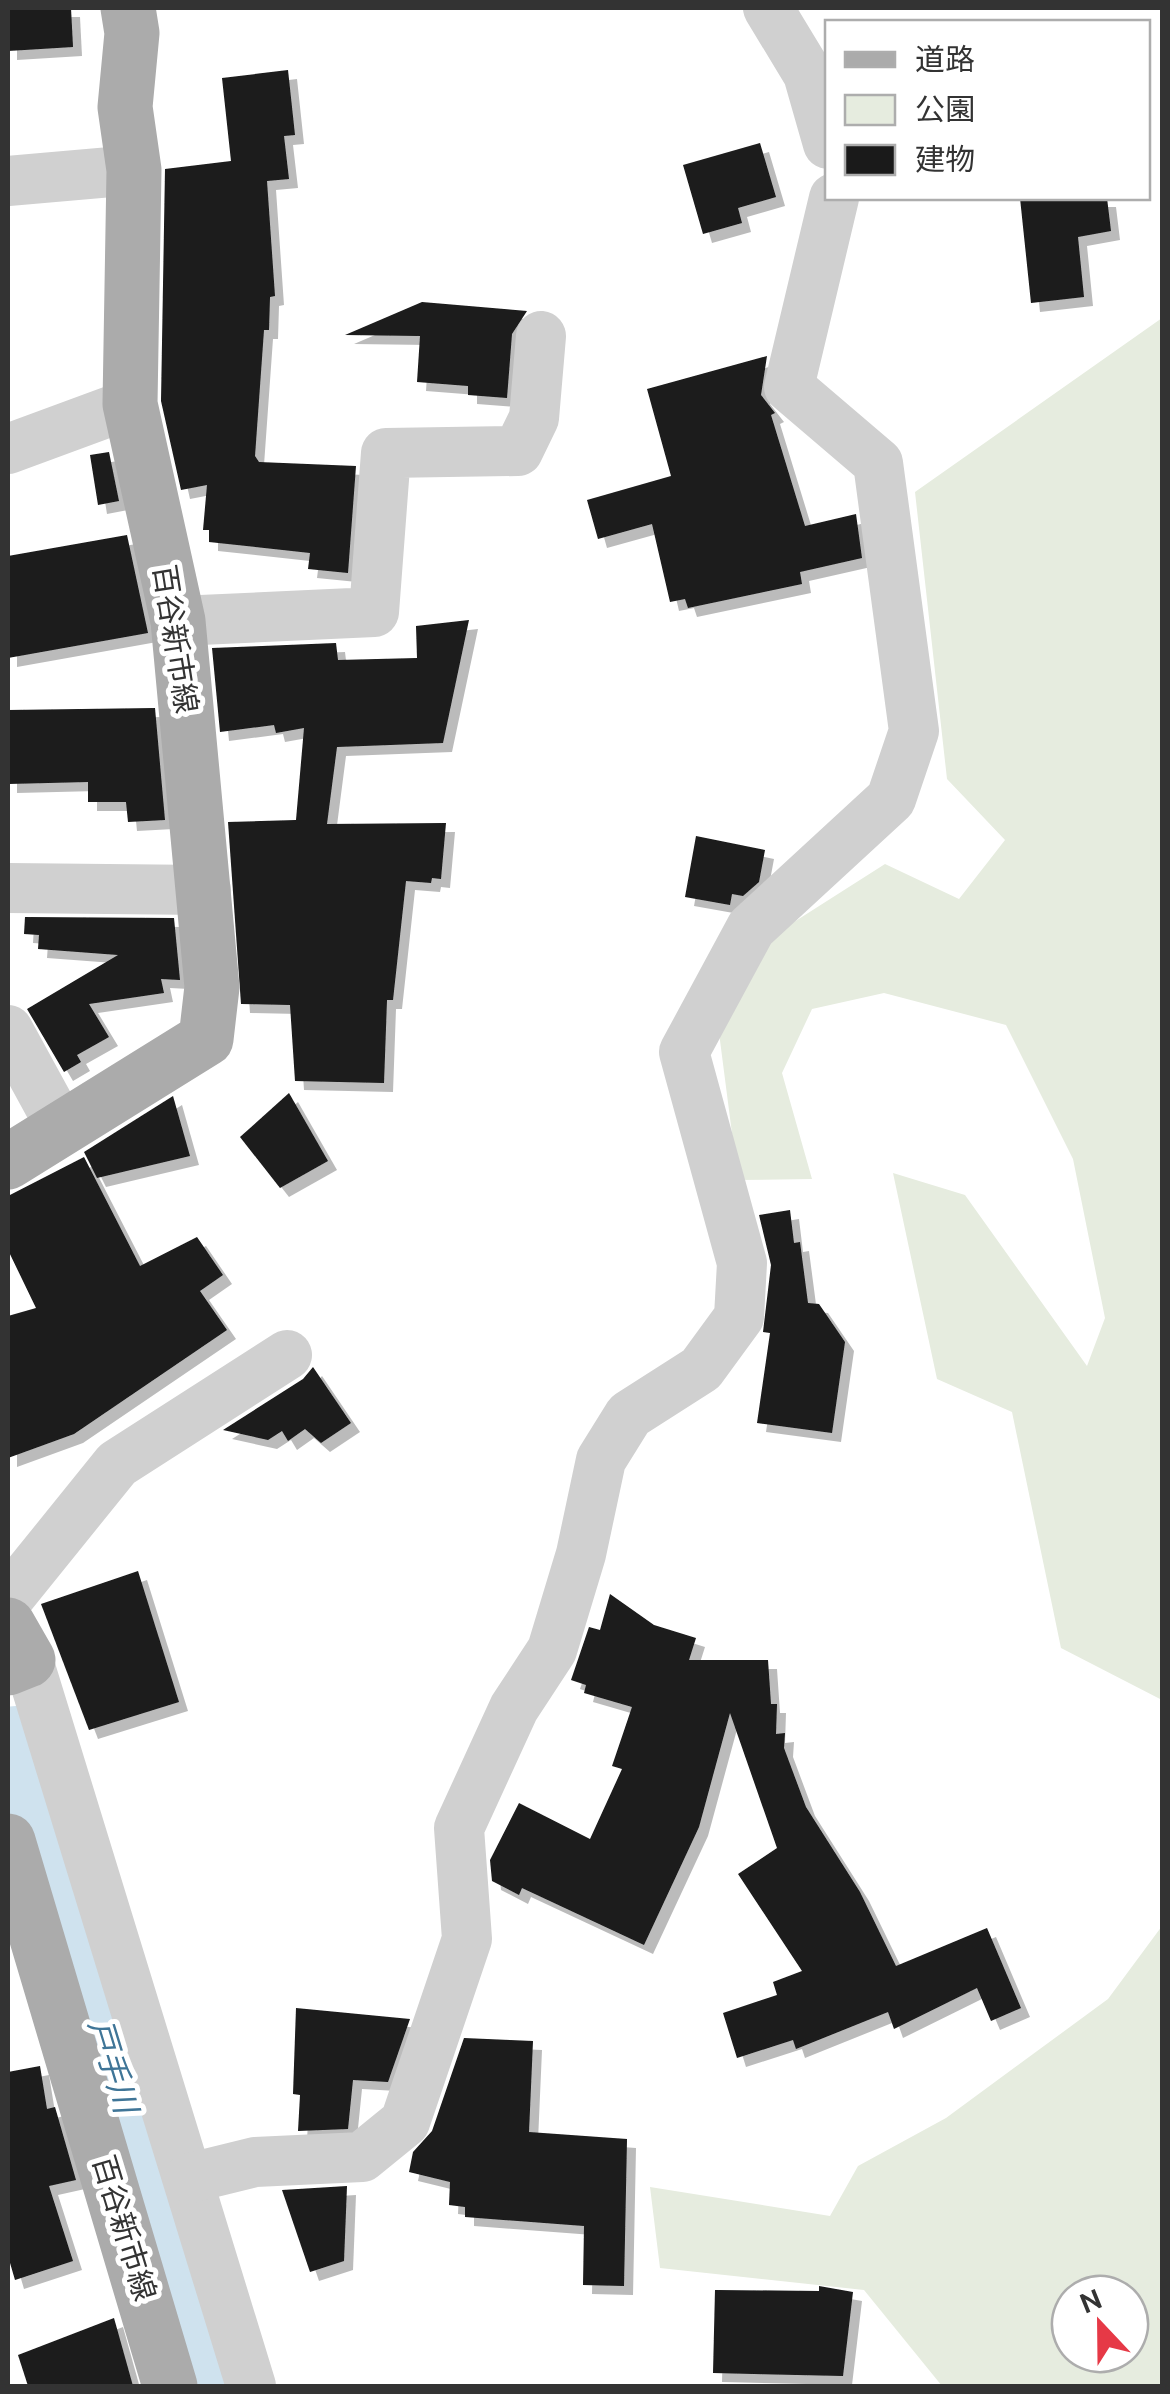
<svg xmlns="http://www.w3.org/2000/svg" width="1170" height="2394" font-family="Ubuntu,'Noto Sans JP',sans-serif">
<defs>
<filter id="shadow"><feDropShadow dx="9" dy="9" stdDeviation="0" flood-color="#0004"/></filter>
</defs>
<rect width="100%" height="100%" fill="#fff"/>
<g fill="#e6ecdf" fill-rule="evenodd">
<polygon points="1162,318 1162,1700 1061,1648 1012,1412 937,1379 893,1173 965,1195 1087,1366 1105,1318 1073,1159 1006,1025 884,993 812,1009 782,1073 812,1179 738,1180 718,1025 772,936 885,864 959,899 1005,840 947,779 915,492"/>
<path d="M1162 1926V2386H942L864 2290 660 2268 650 2187 830 2216 858 2166 946 2118 1108 1999ZM1070 2294H1130V2354H1070Z"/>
</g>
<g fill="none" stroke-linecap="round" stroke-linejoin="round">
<polyline stroke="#cfe2ee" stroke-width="78" points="16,1745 103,2019 210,2386"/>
</g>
<g fill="#1a1a1a" filter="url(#shadow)">
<polygon points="8,8 71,8 73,47 8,51"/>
<polygon points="288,70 295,135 284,136 289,179 267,181 275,296 270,297 269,330 264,330 255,456 259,462 356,466 348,573 308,569 310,553 209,542 209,530 203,530 207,485 181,490 161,401 165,169 231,161 222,78"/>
<polygon points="760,143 776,197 738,208 742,223 703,234 683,165"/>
<polygon points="1020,198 1107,198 1111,231 1078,237 1084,297 1031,303"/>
<polygon points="422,302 527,311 512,334 507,398 468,395 468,386 417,382 420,336 345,335"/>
<polygon points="767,356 761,395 775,413 771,415 805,526 856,514 862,558 800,572 802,584 688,608 685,599 670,602 652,524 598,539 587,500 671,476 647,389"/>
<polygon points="109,452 119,501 98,505 90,455"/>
<polygon points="127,535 148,633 8,658 8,556"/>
<polygon points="469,620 443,743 337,747 327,824 446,823 441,879 432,878 431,883 406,881 393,1000 387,1000 384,1083 295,1081 290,1005 241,1004 228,822 296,820 304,728 276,733 274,725 220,732 212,648 336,643 338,660 417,658 416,626"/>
<polygon points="155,708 165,820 128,822 126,802 88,802 88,782 8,784 8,710"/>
<polygon points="696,836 765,850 759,882 743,896 732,894 730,905 685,897"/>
<polygon points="25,917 174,918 180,980 161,979 164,993 89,1004 109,1037 77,1055 81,1062 64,1072 27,1009 118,955 38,949 39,935 24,934"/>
<polygon points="289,1093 328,1161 280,1188 240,1137"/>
<polygon points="173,1096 190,1156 97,1178 84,1152"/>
<polygon points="84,1157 140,1266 197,1237 223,1275 200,1291 227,1330 74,1434 8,1458 8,1316 36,1308 8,1250 8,1196"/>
<polygon points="790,1210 794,1243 800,1242 808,1303 819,1304 845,1342 832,1433 757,1423 770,1333 763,1332 771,1265 759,1215"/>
<polygon points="313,1367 351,1423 321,1443 305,1429 288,1441 282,1431 268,1440 223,1430 303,1379"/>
<polygon points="138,1571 179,1702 89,1730 41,1604"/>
<polygon points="610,1594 654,1625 696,1638 689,1660 768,1660 771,1704 777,1704 776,1734 785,1733 784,1748 806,1807 860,1892 896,1966 987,1928 1021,2008 991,2021 977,1988 894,2029 888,2012 796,2049 793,2040 737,2058 723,2013 777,1995 773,1982 802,1971 738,1874 777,1848 730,1713 699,1827 644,1945 522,1888 519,1895 492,1881 490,1860 519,1803 590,1839 622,1769 612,1766 632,1707 584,1693 586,1685 571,1680 589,1627 600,1630"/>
<polygon points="296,2008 410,2019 388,2082 353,2080 348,2129 298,2131 300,2095 293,2094"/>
<polygon points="464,2038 533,2041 529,2132 627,2139 624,2286 583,2285 584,2226 465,2217 465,2207 449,2205 450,2182 409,2172 413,2152 432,2131"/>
<polygon points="40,2066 47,2109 55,2107 76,2180 49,2186 73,2261 15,2280 8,2256 8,2072"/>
<polygon points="347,2186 344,2261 310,2272 282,2190"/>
<polygon points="819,2286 853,2292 843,2376 713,2373 715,2290 819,2291"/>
<polygon points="114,2318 133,2386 28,2386 18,2355"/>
</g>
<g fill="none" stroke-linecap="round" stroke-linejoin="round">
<g stroke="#d0d0d0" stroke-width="50">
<polyline points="768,8 808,74 828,144"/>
<polyline points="8,181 134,170"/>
<polyline points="8,449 130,404"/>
<polyline points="178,621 374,612 386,453 518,451 534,418 541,336"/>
<polyline points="8,888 206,890"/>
<polyline points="8,1030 61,1127"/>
<polyline points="8,1599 117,1464 287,1355"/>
<polyline points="28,1660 251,2386"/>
<polyline points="190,2178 255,2162 362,2157 405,2122 467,1939 459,1828 514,1708 552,1650 581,1554 601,1460 629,1415 701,1369 739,1317 742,1263 684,1052 751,928 891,799 914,731 878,463 789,387 834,198"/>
</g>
<g stroke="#ababab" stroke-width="55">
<polyline points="8,1162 206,1039 212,987 178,621 130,404 134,170 125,107 132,33 128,8"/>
<polyline points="8,1625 28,1660 8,1668"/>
<polyline points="8,1841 170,2386"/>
</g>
</g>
<g text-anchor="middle" stroke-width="10" stroke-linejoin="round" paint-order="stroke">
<g font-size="30" fill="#333" stroke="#fff">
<text transform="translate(175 639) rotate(81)" y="10">百谷新市線</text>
<text transform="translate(124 2228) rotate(73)" y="10">百谷新市線</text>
</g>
<g font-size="32" font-style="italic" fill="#3f7597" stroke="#fff">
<text transform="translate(113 2066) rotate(73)" y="11">戸手川</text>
</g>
</g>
<rect width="1170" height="2394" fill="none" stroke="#333333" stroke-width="20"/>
<rect x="825" y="20" width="325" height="180" fill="#ffffff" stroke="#adadad" stroke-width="2.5"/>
<rect x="845" y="52" width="50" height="15" fill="#ababab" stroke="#adadad" stroke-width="2.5"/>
<text x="915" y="70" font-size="30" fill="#333333">道路</text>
<rect x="845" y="95" width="50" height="30" fill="#e6ecdf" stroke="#adadad" stroke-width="2.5"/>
<text x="915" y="120" font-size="30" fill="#333333">公園</text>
<rect x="845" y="145" width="50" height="30" fill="#1a1a1a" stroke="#adadad" stroke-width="2.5"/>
<text x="915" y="170" font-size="30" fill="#333333">建物</text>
<g transform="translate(1100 2324) rotate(338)"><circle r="48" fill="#ffffff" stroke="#adadad" stroke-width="2.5"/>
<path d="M0-8L18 38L0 25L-18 38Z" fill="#e63946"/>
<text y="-15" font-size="28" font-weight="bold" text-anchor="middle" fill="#333333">N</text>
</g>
</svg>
